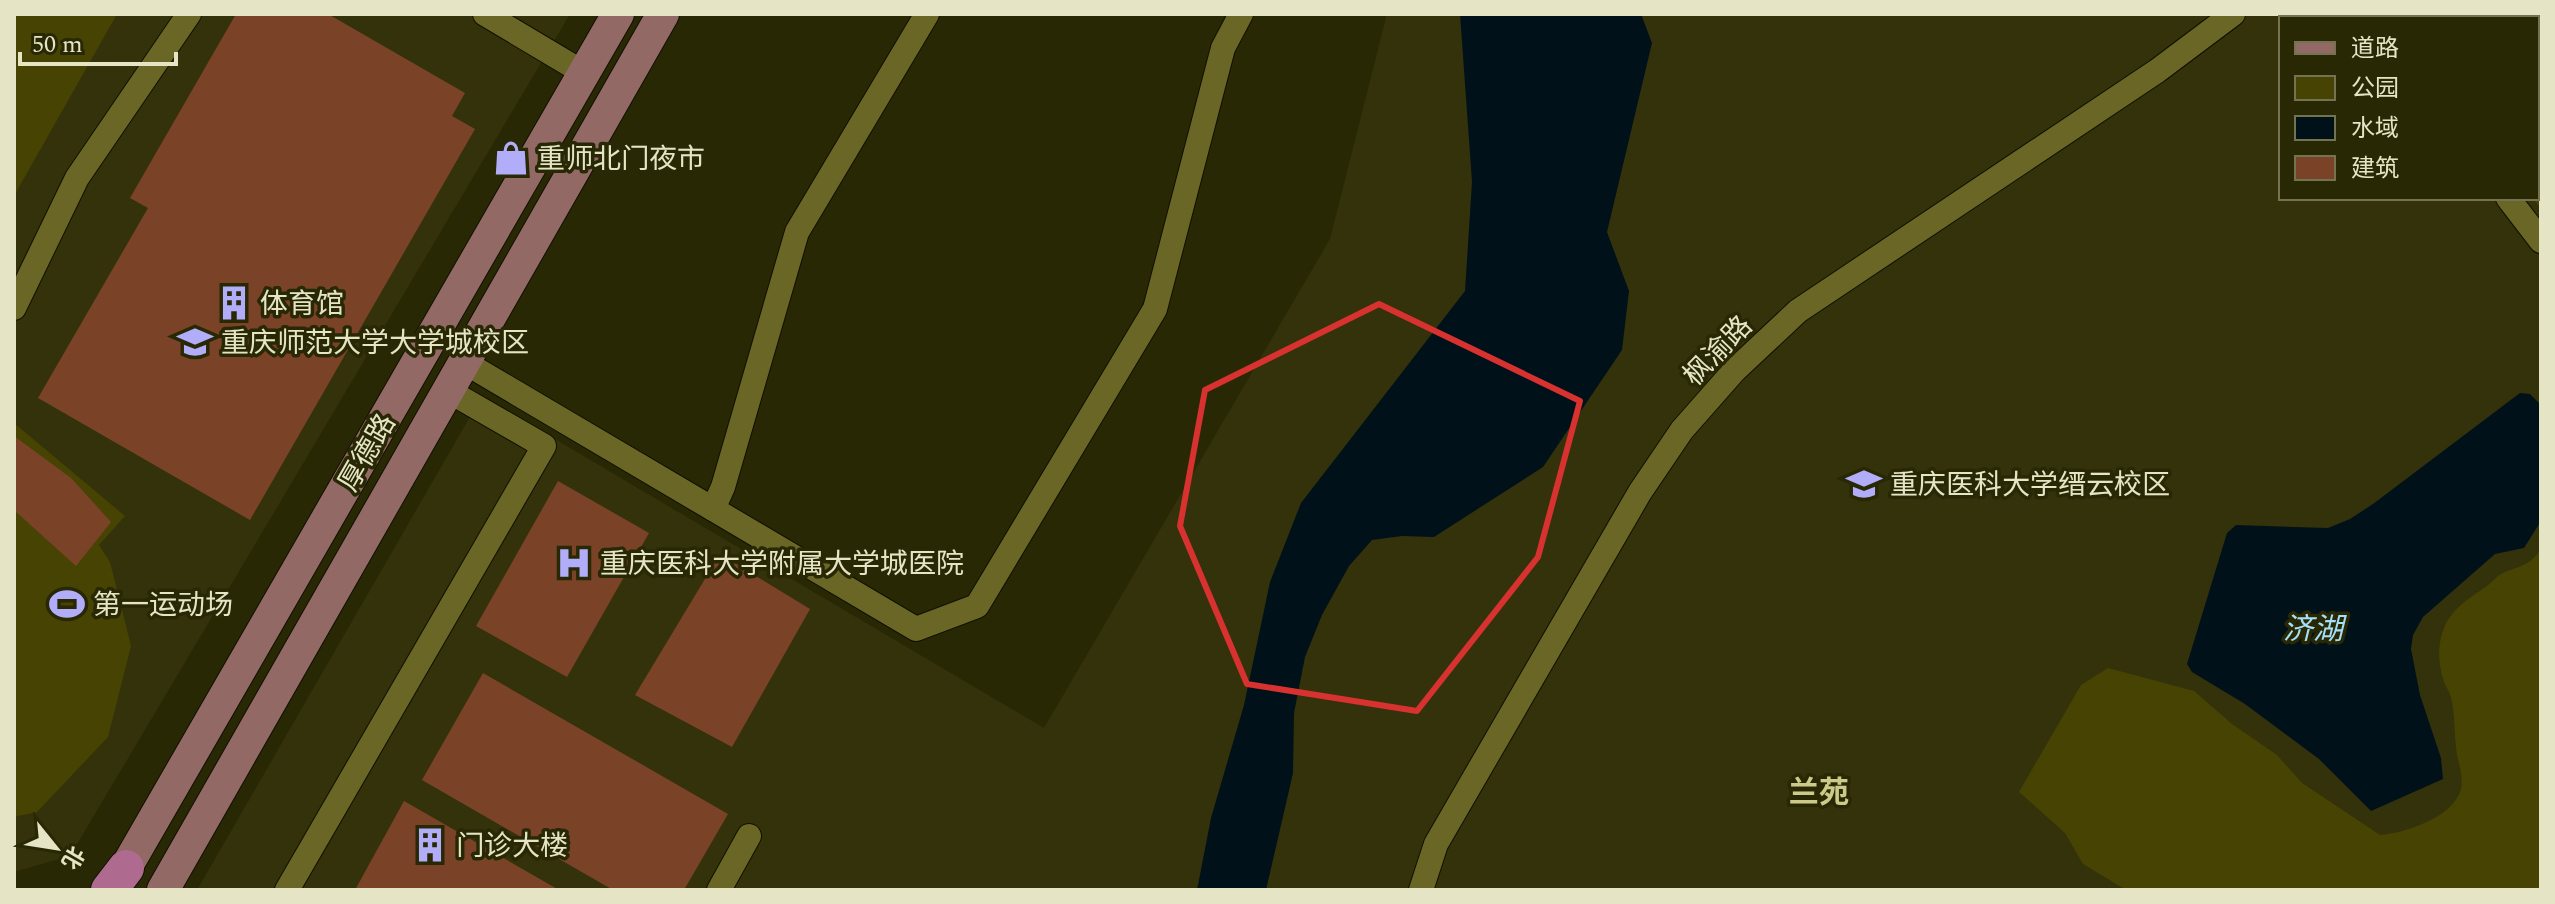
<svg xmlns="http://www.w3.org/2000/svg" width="2555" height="904" font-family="Spectral,'Noto Sans SC',serif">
<rect width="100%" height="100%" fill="#292805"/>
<g fill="#34320a" fill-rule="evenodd">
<polygon points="14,14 570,14 70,856 14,872"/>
<path d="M1387 14H2541V890H197L482 396 1044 728 1330 239ZM2281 18H2537V198H2281Z"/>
</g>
<g fill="#464303">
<polygon points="14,14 117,14 14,196"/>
<polygon points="2537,88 2541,90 2541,209 2533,198 2537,198"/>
<polygon points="14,423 125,516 99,545 110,562 131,646 108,737 37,812 14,817"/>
<path d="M2541 549V890H2126L2083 864 2065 833 2019 792 2081 685 2108 668 2194 691 2232 724 2277 755 2302 783 2380 835C2405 833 2454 817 2461 789 2464 775 2457 761 2456 747 2454 731 2455 714 2451 698 2450 693 2446 687 2444 682 2438 664 2437 645 2444 628 2452 608 2470 598 2487 586 2492 582 2496 577 2501 574 2519 565 2528 568 2541 549Z"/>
</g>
<g fill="#00111a">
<polygon points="1460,14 1641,14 1652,43 1607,232 1629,291 1622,350 1543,467 1434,537 1402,536 1372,540 1349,566 1322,615 1305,657 1294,713 1293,773 1266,890 1197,890 1211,818 1244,705 1270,582 1301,503 1465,291 1472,182"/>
<polygon points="2520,393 2530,394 2541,405 2541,521 2524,548 2495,554 2423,617 2413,635 2411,649 2420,695 2441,758 2443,779 2371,811 2319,759 2245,704 2192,672 2187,664 2227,533 2236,525 2328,528 2350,519 2373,504"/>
</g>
<g fill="#7a4328">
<polygon points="236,14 328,14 465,93 452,116 475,129 250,520 38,398 148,208 130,198"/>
<polygon points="14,436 71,478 111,522 76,566 14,510"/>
<polygon points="558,481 649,533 567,677 476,626"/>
<polygon points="720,554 810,609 732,747 635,695"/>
<polygon points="483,673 728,814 684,890 613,890 422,780"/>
<polygon points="404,801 559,890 355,890"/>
</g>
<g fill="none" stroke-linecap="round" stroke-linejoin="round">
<g stroke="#111001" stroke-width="26">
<g id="minor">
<polyline points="485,14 584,73"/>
<polyline points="927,14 797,232 723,487 713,509 916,629 977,606 1155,309 1223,48 1241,14"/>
<polyline points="2358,14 2362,18"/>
<polyline points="2448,18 2449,14"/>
<polyline points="2508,198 2541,241"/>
<polyline points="14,308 77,178 189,14"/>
<polyline points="464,362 713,509"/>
<polyline points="287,890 544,446 447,390"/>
<polyline points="719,890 749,836"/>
<polyline points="1421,890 1436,844 1640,492 1682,430 1734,371 1798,311 2157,71 2233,14"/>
</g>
</g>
<g stroke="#111001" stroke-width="34">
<g id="major">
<polyline points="113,890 618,14"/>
<polyline points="163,890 663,14"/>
</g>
</g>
<g stroke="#111001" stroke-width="38">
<polyline id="highway" points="109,890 126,868"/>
</g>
<use href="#minor" stroke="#696626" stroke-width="24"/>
<use href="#major" stroke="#926965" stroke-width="32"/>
<use href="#highway" stroke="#ae6b8f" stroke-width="36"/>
</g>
<path fill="none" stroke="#d73130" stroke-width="6" stroke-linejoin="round" d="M1379 304 1580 401 1538 557 1417 711 1247 684 1180 526 1205 390Z"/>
<defs>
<g id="shop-bare" transform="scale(2.76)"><path d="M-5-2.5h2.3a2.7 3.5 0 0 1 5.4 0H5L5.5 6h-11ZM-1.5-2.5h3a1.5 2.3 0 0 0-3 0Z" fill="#b2adf9" stroke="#292805" stroke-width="2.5" paint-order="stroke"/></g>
<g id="building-bare" transform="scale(2.76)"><path d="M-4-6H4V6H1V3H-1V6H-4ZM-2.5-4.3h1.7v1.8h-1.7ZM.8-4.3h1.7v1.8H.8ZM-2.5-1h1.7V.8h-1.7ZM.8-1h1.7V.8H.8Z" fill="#b2adf9" stroke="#292805" stroke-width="2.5" paint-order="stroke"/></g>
<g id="university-bare" transform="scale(2.76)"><path d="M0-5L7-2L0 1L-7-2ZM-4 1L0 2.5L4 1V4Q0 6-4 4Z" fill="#b2adf9" stroke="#292805" stroke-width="2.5" paint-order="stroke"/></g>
<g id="hospital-bare" transform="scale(2.76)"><path d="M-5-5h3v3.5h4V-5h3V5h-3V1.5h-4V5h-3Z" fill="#b2adf9" stroke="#292805" stroke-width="2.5" paint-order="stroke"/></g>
<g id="stadium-bare" transform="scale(2.76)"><path d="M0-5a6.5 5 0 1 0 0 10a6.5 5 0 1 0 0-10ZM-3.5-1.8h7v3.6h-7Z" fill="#b2adf9" stroke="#292805" stroke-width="2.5" paint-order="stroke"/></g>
</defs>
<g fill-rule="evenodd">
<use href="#shop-bare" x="511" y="158"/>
<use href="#building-bare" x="234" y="303"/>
<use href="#university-bare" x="195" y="342"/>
<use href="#university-bare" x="1864" y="484"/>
<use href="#hospital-bare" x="574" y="563"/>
<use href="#stadium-bare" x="67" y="604"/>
<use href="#building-bare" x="430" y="845"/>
</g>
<g text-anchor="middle" stroke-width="7" stroke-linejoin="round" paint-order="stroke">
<g font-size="28" fill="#e5e4c4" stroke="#292805" text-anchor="start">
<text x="537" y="168">重师北门夜市</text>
<text x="260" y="313">体育馆</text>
<text x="221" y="352">重庆师范大学大学城校区</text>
<text x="1890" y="494">重庆医科大学缙云校区</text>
<text x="600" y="573">重庆医科大学附属大学城医院</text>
<text x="93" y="614">第一运动场</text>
<text x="456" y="855">门诊大楼</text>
</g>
<g font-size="28" fill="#e5e4c4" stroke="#292805">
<text transform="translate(1717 350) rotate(-46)" y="10">枫渝路</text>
<text transform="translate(366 452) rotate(-60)" y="10">厚德路</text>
</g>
<g font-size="30" font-style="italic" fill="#a4def7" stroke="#292805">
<text x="2313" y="639">济湖</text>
</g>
<g font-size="30" font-weight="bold" fill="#ccca89" stroke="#292805">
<text x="1819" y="802">兰苑</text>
</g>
</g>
<rect width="2555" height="904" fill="none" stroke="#e5e4c4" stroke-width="32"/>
<rect x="2279" y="16" width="260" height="184" fill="#292805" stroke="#747351" stroke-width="2"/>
<rect x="2295" y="42" width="40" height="12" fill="#926965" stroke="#747351" stroke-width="2"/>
<text x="2351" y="56" font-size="24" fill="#e5e4c4">道路</text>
<rect x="2295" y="76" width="40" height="24" fill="#464303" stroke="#747351" stroke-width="2"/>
<text x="2351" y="96" font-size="24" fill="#e5e4c4">公园</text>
<rect x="2295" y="116" width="40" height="24" fill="#00111a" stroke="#747351" stroke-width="2"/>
<text x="2351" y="136" font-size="24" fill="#e5e4c4">水域</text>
<rect x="2295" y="156" width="40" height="24" fill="#7a4328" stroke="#747351" stroke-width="2"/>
<text x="2351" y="176" font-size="24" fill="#e5e4c4">建筑</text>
<g transform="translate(56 848) rotate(120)" stroke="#292805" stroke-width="6" paint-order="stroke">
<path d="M0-6L14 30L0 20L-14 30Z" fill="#e5e4c4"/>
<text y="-12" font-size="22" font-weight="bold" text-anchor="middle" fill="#e5e4c4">北</text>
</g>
<path d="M20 52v12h156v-12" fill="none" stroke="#e5e4c4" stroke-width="4"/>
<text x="32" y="52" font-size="24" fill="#e5e4c4" stroke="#292805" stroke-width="6" paint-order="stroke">50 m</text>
</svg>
